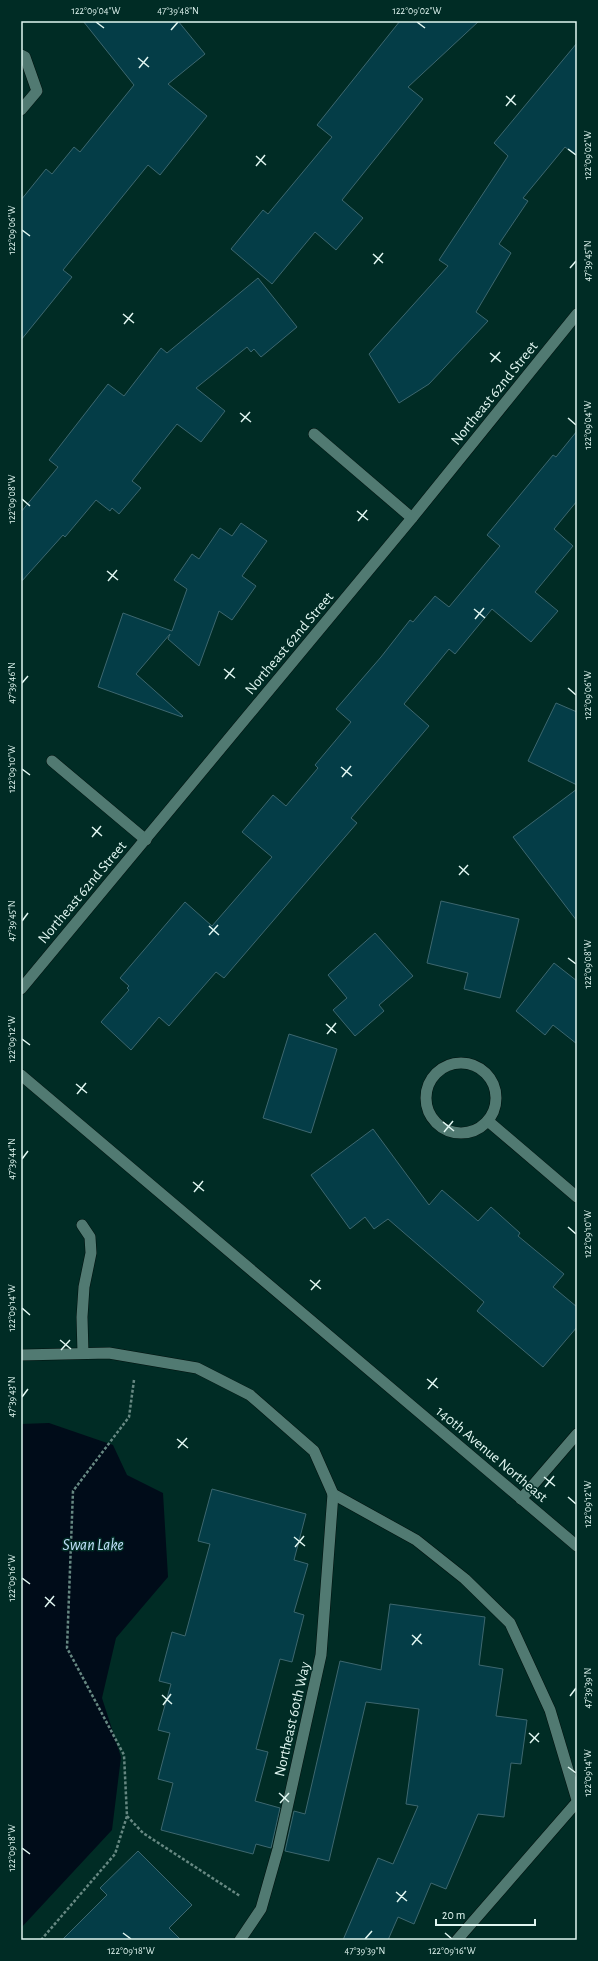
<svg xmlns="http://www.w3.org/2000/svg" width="598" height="1961" font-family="'Alegreya Sans',sans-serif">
<rect width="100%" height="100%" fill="#002c25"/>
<polygon fill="#000c19" points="49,1423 113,1445 127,1475 163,1493 168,1577 116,1638 102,1698 121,1757 112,1830 21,1928 21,1424"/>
<g fill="#043d47" stroke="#3d676f">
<polygon points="83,21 178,21 205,54 168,84 207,116 160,175 148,165 63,270 72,277 21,340 21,200 46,169 52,174 74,147 80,152 134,85"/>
<polygon points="400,21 479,21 408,87 423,99 342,200 363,218 336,250 315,232 272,284 231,249 263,210 268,214 332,137 317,125"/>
<polygon points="577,43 577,156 565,147 523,198 528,201 499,244 511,253 476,312 488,321 429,384 399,403 369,354 448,266 439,260 508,156 494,143"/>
<polygon points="258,278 297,327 261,357 254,349 251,352 247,347 196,388 225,411 201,442 177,424 132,481 141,488 119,514 112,508 110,511 96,500 65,537 63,535 21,582 21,512 58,467 49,460 108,384 124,396 161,348 167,353"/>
<polygon points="577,431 577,501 554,529 573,546 535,592 558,611 531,642 492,609 455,654 449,649 404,704 429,726 351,818 357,823 224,978 216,972 169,1026 159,1017 131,1050 101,1022 129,990 127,988 129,986 120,978 185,902 212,926 272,857 242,832 273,795 286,806 318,768 315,765 351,722 336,709 381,657 410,620 413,622 435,596 449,607 500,546 487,535 553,455 556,457"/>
<polygon points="241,523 267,541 242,576 256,586 232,620 219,611 199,666 168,639 170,634 136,674 183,716 182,717 98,687 123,613 172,631 187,589 174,580 192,554 199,559 220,528 232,536"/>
<polygon points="556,703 577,712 577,785 528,761"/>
<polygon points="577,789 577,921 513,837"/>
<polygon points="441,901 519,919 500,998 464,989 468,973 427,963"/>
<polygon points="375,933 413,976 379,1005 384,1011 355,1036 333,1010 347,998 328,975"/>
<polygon points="554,963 577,981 577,1044 553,1025 545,1035 516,1011"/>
<polygon points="289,1034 337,1049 311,1133 263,1118"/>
<polygon points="373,1129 429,1205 442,1190 478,1221 491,1207 520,1233 518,1236 564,1274 553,1287 577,1307 577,1327 543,1367 477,1311 484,1302 388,1219 374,1229 365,1217 350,1229 311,1175"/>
<polygon points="212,1489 306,1514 294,1560 308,1564 294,1612 304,1615 292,1662 280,1659 256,1749 268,1752 255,1801 280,1808 271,1848 256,1844 253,1854 161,1830 173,1783 158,1779 170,1733 158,1730 171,1684 159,1681 172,1632 185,1636 210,1544 198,1541"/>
<polygon points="390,1604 485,1617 479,1665 503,1669 496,1716 527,1720 521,1764 511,1763 504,1817 478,1814 446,1889 431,1883 414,1924 398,1917 388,1940 343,1940 378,1858 393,1864 418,1806 406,1804 419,1709 366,1702 329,1861 285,1851 294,1811 305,1814 340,1661 381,1670"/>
<polygon points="138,1851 192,1905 169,1928 181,1940 62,1940 107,1895 100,1888"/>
</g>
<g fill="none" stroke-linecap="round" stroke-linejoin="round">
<g stroke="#00110e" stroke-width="12">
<polyline id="service" points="82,1225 90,1237 91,1253 84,1287 82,1317 83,1353"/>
</g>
<g stroke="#00110e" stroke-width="12">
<g id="minor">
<polyline points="21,55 25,57 37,91 21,110"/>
<polyline points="314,434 412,518"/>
<polyline points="52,761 146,840"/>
<polyline points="21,989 412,518 577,314"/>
<circle cx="461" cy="1098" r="35"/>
<polyline points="488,1121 577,1197"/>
<polyline points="21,1355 109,1353 197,1368 250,1395 314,1451 333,1494 416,1540 465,1579 510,1623 550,1710 577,1800"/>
<polyline points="521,1499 577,1434"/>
<polyline points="240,1940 261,1909 278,1849 321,1655 333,1494"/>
<polyline points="457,1940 577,1802"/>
</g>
</g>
<g stroke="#00110e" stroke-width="12">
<polyline id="tertiary" points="21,1075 577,1546"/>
</g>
<g stroke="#668882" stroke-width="2.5" stroke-dasharray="3 2" stroke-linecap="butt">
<polyline points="127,1816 143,1833 240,1896"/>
<polyline points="41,1940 115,1854 127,1816 124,1755 67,1648 73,1491 129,1417 134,1380"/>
</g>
<use href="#service" stroke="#517a72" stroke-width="11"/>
<use href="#minor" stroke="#517a72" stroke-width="11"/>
<use href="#tertiary" stroke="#517a72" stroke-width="11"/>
</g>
<path fill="none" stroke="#e0f6f1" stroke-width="1.5" d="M96 22 104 28M417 22 425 28M171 30 178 22M138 58 149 67M139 68 148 57M506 96 516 105M506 106 515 95M568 149 576 155M256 156 266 165M256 166 265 155M22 230 30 236M373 254 383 263M374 264 383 253M570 268 576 261M123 314 134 323M124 324 133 313M490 353 501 362M491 362 500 352M240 413 251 422M568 418 576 425M241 422 250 412M22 499 30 506M357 511 368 520M358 521 367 510M107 571 118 580M108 581 117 570M474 609 485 618M475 619 484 608M224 669 235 678M225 679 234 668M22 683 28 676M568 688 576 695M341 767 352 776M22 769 30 775M342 777 351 766M92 827 102 836M92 837 101 826M459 866 469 875M459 875 468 865M22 921 28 913M209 926 219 935M209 935 218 925M568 958 576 964M326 1024 336 1033M327 1034 336 1023M22 1039 30 1045M76 1084 87 1093M77 1094 86 1083M443 1122 454 1131M444 1132 453 1121M22 1159 28 1151M193 1182 204 1191M194 1192 203 1181M568 1227 576 1234M310 1280 321 1289M311 1290 320 1280M22 1308 30 1315M60 1340 71 1349M61 1350 70 1340M427 1379 438 1388M428 1389 437 1378M22 1397 28 1389M177 1439 188 1448M178 1448 187 1438M544 1477 555 1486M545 1487 554 1476M568 1497 576 1504M294 1537 305 1546M295 1547 304 1536M22 1578 30 1584M45 1597 55 1606M45 1607 54 1596M412 1635 422 1644M412 1645 421 1634M162 1695 172 1704M570 1696 576 1688M163 1705 171 1694M529 1733 539 1742M530 1743 539 1733M568 1767 576 1773M279 1793 289 1802M280 1803 289 1793M22 1848 30 1854M396 1892 407 1901M397 1902 406 1891M123 1933 131 1939M445 1933 452 1939M365 1939 372 1931"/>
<g text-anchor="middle" stroke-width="3" stroke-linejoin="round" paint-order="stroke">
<g font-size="15" fill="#e0f6f1" stroke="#002c25">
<text transform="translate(494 393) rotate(-51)" y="5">Northeast 62nd Street</text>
<text transform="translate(289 643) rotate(-50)" y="5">Northeast 62nd Street</text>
<text transform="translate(82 892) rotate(-50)" y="5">Northeast 62nd Street</text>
<text transform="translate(492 1454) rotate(40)" y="5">140th Avenue Northeast</text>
<text transform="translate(292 1719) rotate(-77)" y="5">Northeast 60th Way</text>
</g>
<g font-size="16" font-style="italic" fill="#c1e1fb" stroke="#002c25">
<text x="93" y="1550">Swan Lake</text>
</g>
</g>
<rect width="598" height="1961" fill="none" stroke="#002c25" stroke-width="44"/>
<path d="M436 1919v6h99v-6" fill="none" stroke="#e0f6f1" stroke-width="2"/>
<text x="442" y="1919" font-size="12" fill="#e0f6f1" stroke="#002c25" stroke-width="3" paint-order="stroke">20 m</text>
<rect x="22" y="22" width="554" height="1917" fill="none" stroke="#e0f6f1" stroke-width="1.5"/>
<g font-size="10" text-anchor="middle" fill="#e0f6f1">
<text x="96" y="14">122°09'04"W</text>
<text x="178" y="14">47°39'48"N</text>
<text x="417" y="14">122°09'02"W</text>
<text transform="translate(587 155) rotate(-90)" y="4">122°09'02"W</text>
<text transform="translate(11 230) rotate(-90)" y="4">122°09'06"W</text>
<text transform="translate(587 261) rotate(-90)" y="4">47°39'45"N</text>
<text transform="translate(587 425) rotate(-90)" y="4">122°09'04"W</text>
<text transform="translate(11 499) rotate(-90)" y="4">122°09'08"W</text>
<text transform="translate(11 683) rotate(-90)" y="4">47°39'46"N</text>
<text transform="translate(587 695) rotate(-90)" y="4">122°09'06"W</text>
<text transform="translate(11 769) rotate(-90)" y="4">122°09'10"W</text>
<text transform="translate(11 921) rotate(-90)" y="4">47°39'45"N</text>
<text transform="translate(587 964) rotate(-90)" y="4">122°09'08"W</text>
<text transform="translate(11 1039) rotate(-90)" y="4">122°09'12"W</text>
<text transform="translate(11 1159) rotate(-90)" y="4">47°39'44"N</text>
<text transform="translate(587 1234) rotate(-90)" y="4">122°09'10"W</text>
<text transform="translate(11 1308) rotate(-90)" y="4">122°09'14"W</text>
<text transform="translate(11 1397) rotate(-90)" y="4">47°39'43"N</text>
<text transform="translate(587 1504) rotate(-90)" y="4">122°09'12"W</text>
<text transform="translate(11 1578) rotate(-90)" y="4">122°09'16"W</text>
<text transform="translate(587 1688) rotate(-90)" y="4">47°39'39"N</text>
<text transform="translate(587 1773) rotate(-90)" y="4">122°09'14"W</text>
<text transform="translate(11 1848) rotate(-90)" y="4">122°09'18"W</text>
<text x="131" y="1954">122°09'18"W</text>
<text x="365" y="1954">47°39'39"N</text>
<text x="452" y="1954">122°09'16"W</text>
</g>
</svg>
